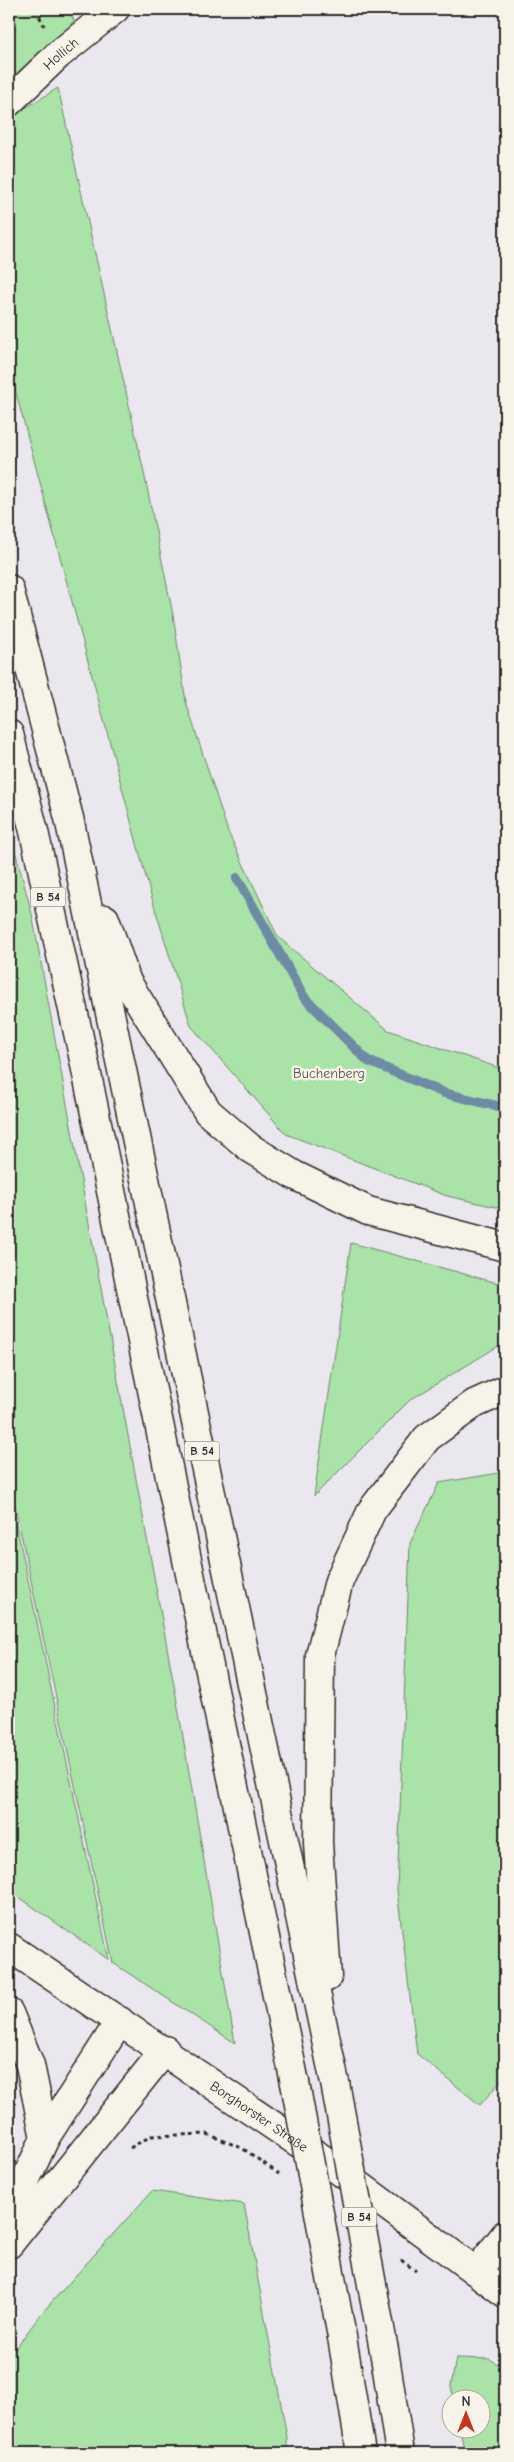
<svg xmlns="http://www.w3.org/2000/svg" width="514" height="2462" font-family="'Comic Neue',sans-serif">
<rect width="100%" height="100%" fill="#eae7ee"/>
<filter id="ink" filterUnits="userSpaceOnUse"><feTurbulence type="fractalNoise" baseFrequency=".02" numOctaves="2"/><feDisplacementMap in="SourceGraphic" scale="10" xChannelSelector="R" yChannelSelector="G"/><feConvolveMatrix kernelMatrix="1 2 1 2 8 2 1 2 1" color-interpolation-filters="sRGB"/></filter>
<g filter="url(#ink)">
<g fill="#aae3a7" stroke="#6a8769">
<polygon points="9,9 69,9 74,21 9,92"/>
<polygon points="58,88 143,468 173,615 186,702 228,832 278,937 388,1030 505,1070 505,1209 447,1196 286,1134 191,1026 150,892 9,367 9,118"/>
<polygon points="9,828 32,914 176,1696 235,2043 113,1963 9,1478"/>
<polygon points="351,1243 505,1285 505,1342 410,1400 314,1496"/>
<polygon points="505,1472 505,2076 480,2105 417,2054 397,1890 410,1543 439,1483"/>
<polygon points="9,1491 109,1960 9,1890"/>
<polygon points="152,2191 244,2204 287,2437 287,2453 9,2453 9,2357 41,2314"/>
<polygon points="456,2358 490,2359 505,2369 505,2453 465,2453 460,2430 482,2430 482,2400 454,2399 451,2386"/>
</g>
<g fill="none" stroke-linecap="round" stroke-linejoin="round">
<polyline stroke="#6e8ba5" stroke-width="10" points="237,878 304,997 368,1061 444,1093 505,1108"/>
<g stroke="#2b2b2b" stroke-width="31">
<g id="minor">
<path id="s1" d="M9 102 58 55 115 9"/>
</g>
</g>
<g stroke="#2b2b2b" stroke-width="31">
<g id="secondary">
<path id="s2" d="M9 1947 333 2166 505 2293"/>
</g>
</g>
<g stroke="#2b2b2b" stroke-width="31">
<g id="trunk">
<polyline points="9,589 69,818 335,2083"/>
<polyline points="9,734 33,827 84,1060 295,2083"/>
<polyline points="105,919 127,982 208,1112 250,1148 294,1175 368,1211 505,1247"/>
<polyline points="327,1977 318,1843 320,1655 339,1581 372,1510 427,1438 474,1404 505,1390"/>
<polyline points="9,2013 30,2065 45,2138"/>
<polyline points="9,2216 45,2138 120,2021"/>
<polyline points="9,2244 165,2050"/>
<polyline points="477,2271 505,2235"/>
<polyline points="342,2337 361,2453"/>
<polyline points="384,2350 400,2453"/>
</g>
</g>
<g stroke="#2b2b2b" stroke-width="3" stroke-dasharray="4 4" stroke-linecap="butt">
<polyline points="36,9 44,26"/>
<polyline points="130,2148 151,2136 207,2134 242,2148 279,2174"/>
<polyline points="401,2260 416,2271"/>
</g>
<use href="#minor" stroke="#f7f3e8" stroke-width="28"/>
<use href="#secondary" stroke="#f7f3e8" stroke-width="28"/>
<use href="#trunk" stroke="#f7f3e8" stroke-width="28"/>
<g stroke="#2b2b2b" stroke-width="31" stroke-linecap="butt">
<g id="trunk-bridge">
<polyline points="295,2083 342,2337"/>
<polyline points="335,2083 384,2350"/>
</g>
</g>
<use href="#trunk-bridge" stroke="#f7f3e8" stroke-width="28"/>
</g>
</g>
<g text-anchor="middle" stroke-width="5" stroke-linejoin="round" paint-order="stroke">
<g fill="#f7f3e8" stroke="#686764" stroke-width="1">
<rect x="30.5" y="887.5" width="35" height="19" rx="4"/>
<rect x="184.5" y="1441.5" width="35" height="19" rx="4"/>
<rect x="341.5" y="2207.5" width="35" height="19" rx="4"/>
</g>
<g font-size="12" font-weight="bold" fill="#2b2b2b">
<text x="48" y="901">B 54</text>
<text x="202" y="1455">B 54</text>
<text x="359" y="2221">B 54</text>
</g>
<g font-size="14" fill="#2b2b2b" stroke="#f7f3e8">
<text dy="5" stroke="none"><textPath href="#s1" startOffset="71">Hollich</textPath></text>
<text dy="5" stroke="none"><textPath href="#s2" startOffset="302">Borghorster Straße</textPath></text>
</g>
<g font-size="14" fill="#4b594a" stroke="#f7f3e8">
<text x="329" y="1078">Buchenberg</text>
</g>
</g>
<rect width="514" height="2462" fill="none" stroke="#f7f3e8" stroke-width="30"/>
<rect x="15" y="15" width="484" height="2432" fill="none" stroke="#2b2b2b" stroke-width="2" filter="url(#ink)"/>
<g transform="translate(466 2414)"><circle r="24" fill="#f7f3e8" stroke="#a5a39c"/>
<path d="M0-4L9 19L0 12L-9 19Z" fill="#c8321e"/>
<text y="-8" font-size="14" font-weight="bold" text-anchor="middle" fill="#2b2b2b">N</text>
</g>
</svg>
